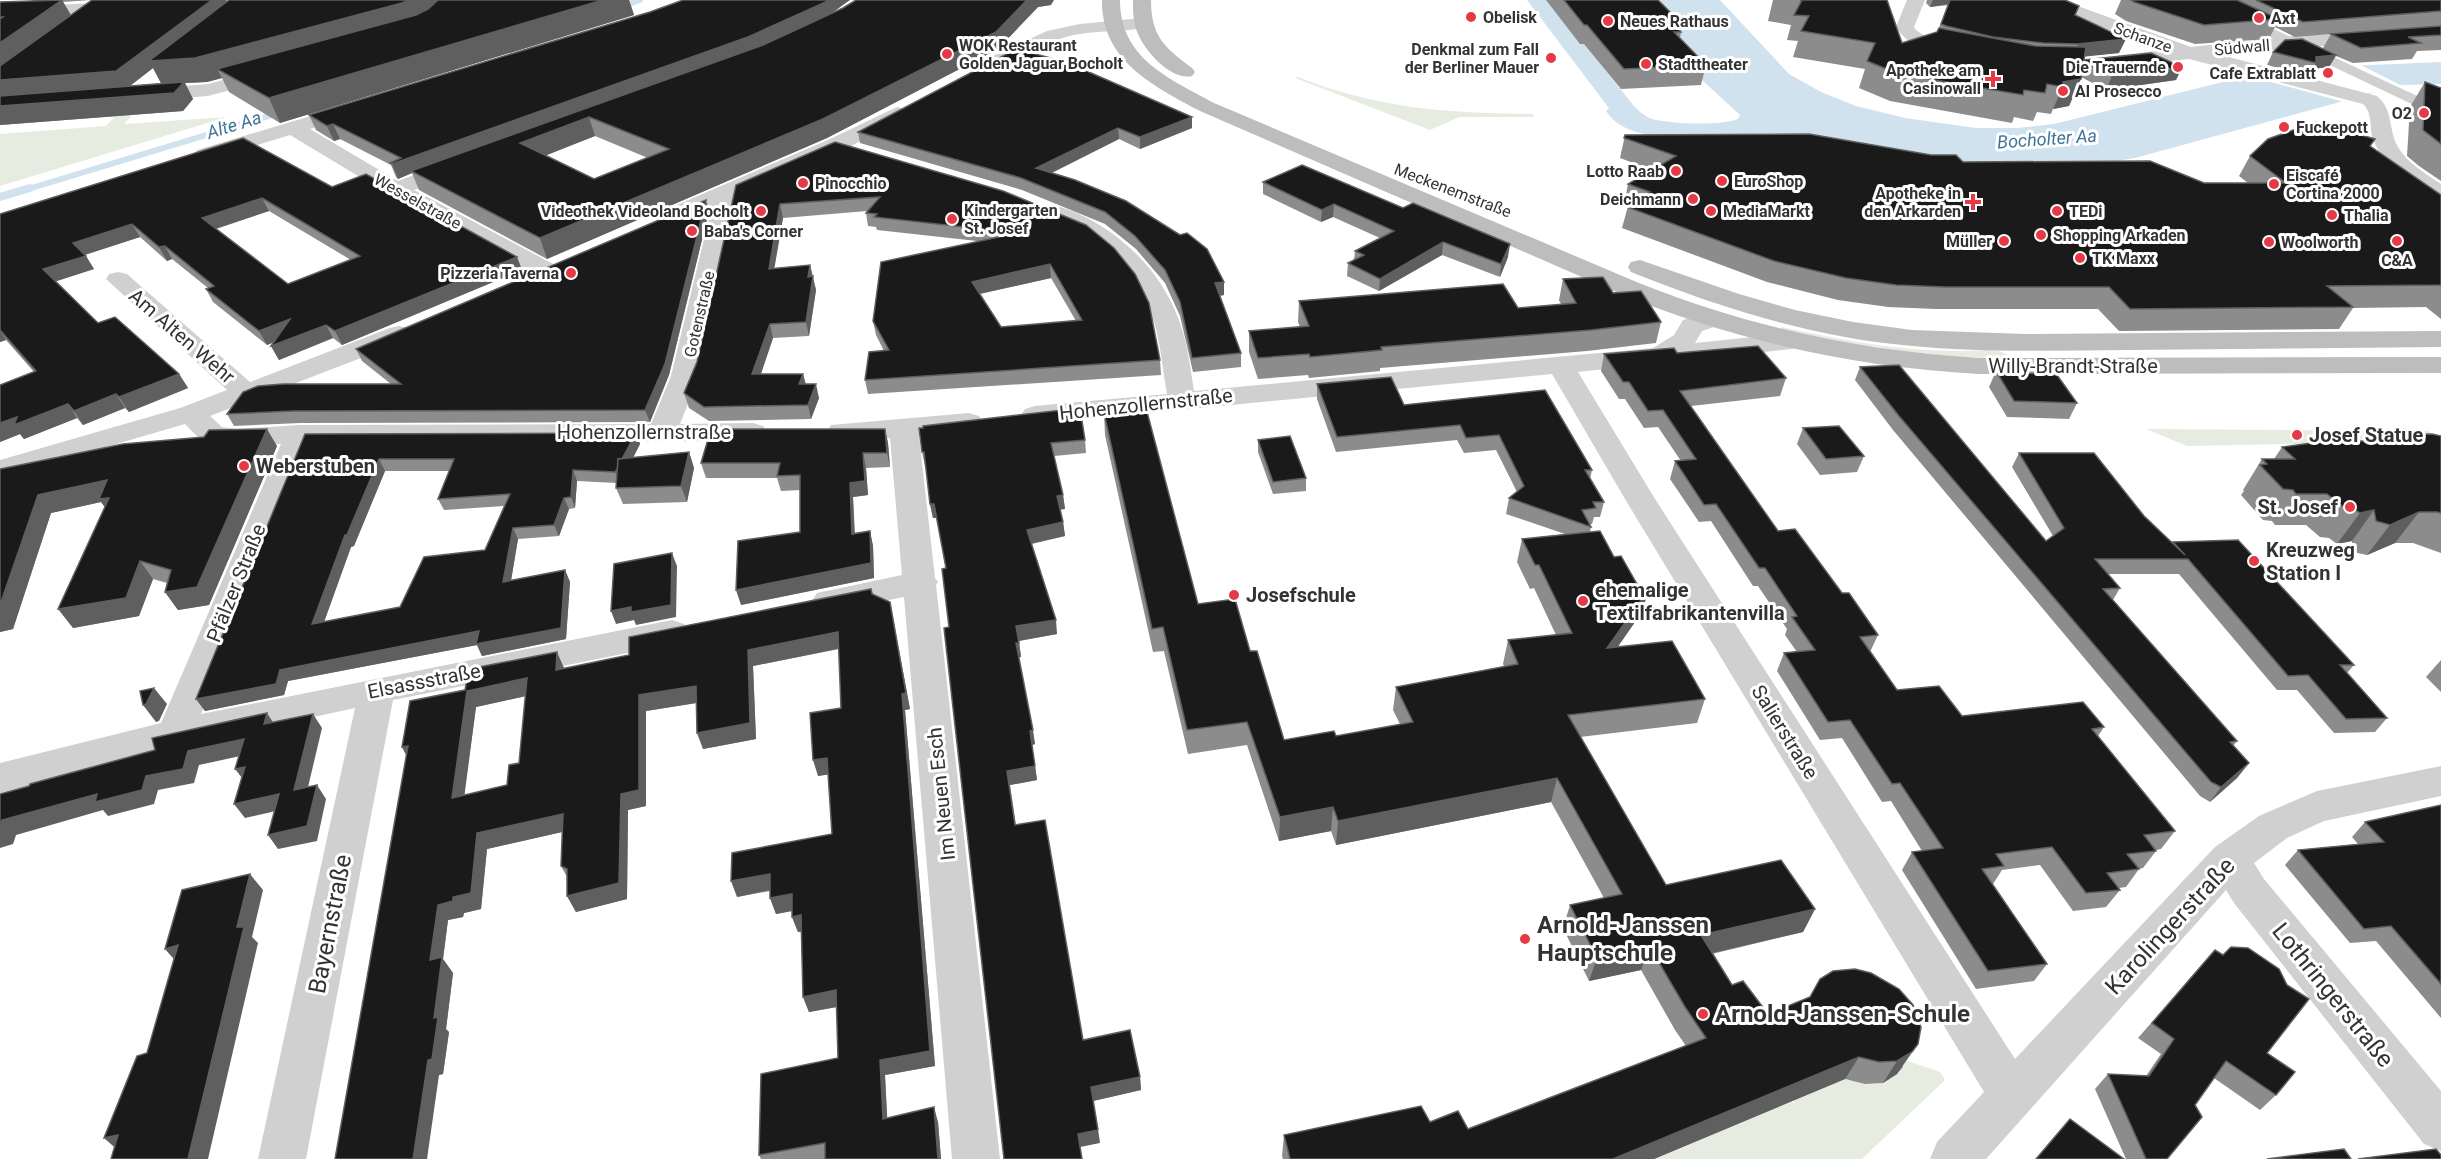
<svg xmlns="http://www.w3.org/2000/svg" width="2441" height="1159" font-family="Roboto,sans-serif">
<rect width="100%" height="100%" fill="#fff"/>
<g fill="#e6ecdf">
<path d="M1298 77C1379 109 1447 113 1533 114L1534 117H1459L1430 130 1295 78Z"/>
<polygon points="145,101 124,124 227,117 0,186 0,134 106,126 128,103"/>
<path d="M1781 327C1842 340 1902 352 1964 351 1985 351 1995 346 2013 358 1935 359 1860 345 1783 331Z"/>
<polygon points="2146,429 2428,431 2441,441 2187,446"/>
<polygon points="1905,1060 1940,1072 1945,1080 1862,1159 1654,1159 1792,1101 1795,1105 1794,1100 1845,1079 1865,1084 1883,1083 1900,1072"/>
</g>
<path fill="#cfe2ee" d="M1527 0H1550L1633 105C1639 111 1644 116 1652 119 1668 124 1723 126 1738 119L1740 115 1690 69 1638 0H1720L1789 74 1821 92 1856 106 1905 118 1976 128H2017L2054 124 2247 76 2282 69 2441 62V84L2402 85 2135 158C2075 168 2010 170 1950 161 1893 152 1837 137 1779 134 1738 131 1697 142 1656 136 1636 133 1617 128 1606 111L1609 108Z"/>
<polygon fill="#fff" points="2359,64 2404,87 2354,96 2344,102 2242,74 2258,71"/>
<g fill="none" stroke-linecap="round" stroke-linejoin="round">
<g stroke="#cfe2ee" stroke-width="6">
<polyline points="618,8 640,0"/>
<polyline points="25,190 282,112"/>
</g>
<polyline stroke="#cfe2ee" stroke-width="8" points="0,197 30,188"/>
<polygon fill="#d0d0d0" fill-rule="evenodd" points="2193,0 2211,0 2441,107 2441,118"/>
<g fill="#d0d0d0" fill-rule="evenodd">
<path d="M1907 0H1925L1914 27 1916 30 1933 42 1962 48 1964 52 1962 56C1937 62 1909 47 1896 27Z"/>
<path d="M2036 0H2061L2191 47 2293 36 2441 28V38L2293 48 2221 55 2377 96C2394 110 2388 130 2398 147 2407 163 2426 174 2441 184V201C2417 195 2381 163 2373 139 2369 128 2373 113 2363 104L2189 59 2114 67 2107 65 2105 61 2107 57 2164 50 2039 4Z"/>
<polygon points="124,2 130,3 133,7 130,11 0,17 0,7"/>
<path d="M1142 18 1148 19 1151 23 1148 27C1118 34 1084 28 1055 41 1036 49 992 78 973 73L970 69 973 65 1047 31 1080 24Z"/>
<polygon points="269,68 276,70 279,74 276,78 208,96 146,101 139,99 136,95 139,91 146,89 208,84"/>
<polygon points="354,103 361,105 364,109 361,113 310,129 398,181 451,161 459,159 467,161 470,166 467,171 414,190 555,265 558,270 555,275 546,277 537,275 388,194 290,135 205,161 197,160 194,155 197,150"/>
<path d="M897 107 904 109 907 113 904 117 844 150 738 195 699 376 680 424 753 423 763 426 768 432 763 438 753 441 310 443 201 714 672 620 684 624 689 632 684 640 672 644 393 700 306 1159H258L355 708 175 747 0 793V763L161 723 281 444C257 445 226 451 203 440 197 437 190 429 185 424L0 478V460L180 408 227 390 106 279 109 274 118 272 127 274 250 382 390 328 399 326 408 328 412 334 408 340 210 416 222 427 236 429 300 425 651 424 671 376 712 206 674 223 666 225 658 223 654 218 658 213 828 140Z"/>
<path d="M1050 204C1106 218 1156 262 1177 315 1187 339 1190 366 1194 391L1653 348 1674 335 1683 320 1711 311 1720 313 1724 319 1720 325 1702 331 1695 343 1791 333 1800 335 1804 341 1800 347 1791 349 1578 372 1655 499 2015 1059 2215 847 2259 816 2317 791 2441 766V796L2324 821 2287 838 2254 863 2264 879 2441 1091V1151L2424 1144 2234 903 2226 890 1986 1159H1930L1937 1142 1984 1092 1625 499 1552 374 1035 424 1025 421 1021 415 1025 409 1035 406 1167 394C1163 371 1161 348 1155 325 1139 270 1093 237 1042 216L1038 211 1042 206Z"/>
<polygon points="969,413 979,416 983,422 979,428 919,436 935,578 938,582 936,585 1000,1159 952,1159 904,597 829,612 817,609 812,601 817,593 902,575 890,438 841,440 831,437 827,431 831,425"/>
</g>
<g fill="#bdbdbd" fill-rule="evenodd">
<path d="M1102 0H1120C1120 58 1168 78 1214 103L1639 283C1749 327 1861 351 1979 358L2441 357V373L1979 374C1855 367 1736 341 1621 294L1200 111C1153 86 1101 60 1102 0Z"/>
<path d="M1133 0H1151C1151 36 1164 47 1192 68L1195 72 1192 76C1171 81 1145 51 1138 34 1133 23 1133 11 1133 0Z"/>
<path d="M1640 260 1739 294 1795 310 1853 322 1912 330 2025 334 2441 331V347C2337 348 2233 349 2128 350 2047 351 1964 353 1884 343 1797 332 1713 305 1631 272L1628 267 1631 262Z"/>
</g>
</g>
<g fill="#8c8c8c" fill-rule="evenodd">
<path d="M31 0H226L227 2 229 0H629L634 15 280 123 229 92 222 78 207 82 185 83 193 99 183 111 0 125V2L32 1ZM91 0 71 15 63 2ZM153 68 161 83 130 86Z"/>
<polygon points="1546,0 1658,0 1679,21 1677,27 1681,32 1680,38 1706,65 1701,85 1621,89 1584,44 1580,44"/>
<polygon points="1773,0 1887,0 1902,43 1937,32 1949,5 1930,7 1926,3 1927,0 2065,0 2075,15 2119,53 2084,56 2084,60 2182,67 2176,80 2106,90 2081,77 2069,106 2053,109 2051,114 2037,112 2033,121 2014,117 2012,123 1890,101 1859,88 1865,69 1793,57 1798,41 1787,40 1791,25 1768,21"/>
<polygon points="2121,0 2237,0 2239,1 2239,0 2441,0 2441,50 2417,51 2412,59 2353,63 2336,56 2329,67 2312,69 2309,76 2267,65 2273,52 2323,48 2331,34 2295,37 2275,27 2269,39 2195,44 2126,21 2115,14"/>
<path d="M1051 5 1038 7 998 49 827 138 547 259 419 190 412 173 398 179 396 177 391 165 340 139 334 141 316 130 309 115 832 13ZM595 136 648 158 594 179 545 155Z"/>
<polygon points="2425,82 2441,88 2441,181 2419,166 2407,156 2410,107"/>
<polygon points="1192,117 1192,128 1140,149 1119,139 1052,173 1224,295 1220,296 1241,353 1241,367 1193,372 1180,316 1165,283 1136,249 1105,224 1022,190 860,143 858,132"/>
<polygon points="1625,135 1963,162 2204,183 2248,183 2239,176 2250,156 2370,146 2441,195 2441,319 2426,307 2353,308 2339,329 2119,331 2098,309 1936,309 1888,307 1838,300 1767,282 1622,228 1628,206 1624,205 1628,184 1652,170 1620,158"/>
<polygon points="1263,182 1508,257 1500,277 1442,255 1379,291 1347,276 1348,263 1354,260 1355,251 1380,238 1333,217 1321,222 1263,194"/>
<path d="M736 185 1003 191 1160 360 1161 375 868 394 865 380 884 351 876 335 873 321 977 241 877 230 876 227 868 226 866 213 867 211 783 218 774 268 810 265 816 290 809 336 773 338 761 374H803L805 384 819 398 811 419 709 421 689 408 684 393 697 362ZM1051 278 1076 321 1001 327 980 294Z"/>
<path d="M332 187 517 257 522 270 342 345 333 338 279 360 271 346 274 342 267 345 213 302 206 289 208 288 172 259 167 261 140 237 85 255 94 269 55 281 98 323 179 374 188 388 129 412 125 408 83 425 77 418 24 439 20 434 0 442V385L34 372 6 340 0 342V214ZM269 211 351 260 288 284 216 229Z"/>
<polygon points="709,211 669,375 650,422 300,423 234,426 227,414 391,384 362,361 356,349"/>
<polygon points="1563,279 1613,293 1661,322 1656,343 1587,351 1380,368 1380,371 1309,378 1308,375 1258,379 1249,352 1249,331 1300,327 1298,322 1299,301 1518,308 1561,304 1559,300"/>
<polygon points="1677,353 1786,378 1780,396 1691,406 1778,531 1842,593 1878,635 1870,652 1897,690 1962,716 2104,727 2098,736 2175,831 2161,849 2156,850 2156,851 2143,868 2139,869 2126,887 2119,888 2120,890 2106,907 2073,911 2040,865 2002,870 1993,884 2047,964 2034,981 1976,989 1902,870 1912,852 1922,851 1891,801 1882,802 1842,738 1820,740 1777,671 1784,653 1797,652 1785,635 1787,629 1758,586 1753,586 1711,521 1699,522 1670,479 1675,461 1681,461 1658,427 1644,428 1625,399 1619,399 1601,371 1604,354"/>
<polygon points="1860,367 2046,541 2053,536 2012,467 2019,453 2144,516 2172,543 2173,542 2354,665 2347,673 2387,718 2375,732 2334,733 2297,690 2277,690 2179,574 2108,574 2120,588 2113,600 2237,741 2233,746 2249,763 2237,778 2210,802 2200,796 1893,430 1855,380"/>
<polygon points="1996,371 2077,403 2069,419 2007,417 1989,387"/>
<polygon points="1317,384 1404,405 1545,390 1592,470 1590,479 1604,502 1600,517 1594,517 1592,524 1590,524 1591,527 1590,532 1642,612 1618,646 1705,699 1697,723 1580,737 1666,885 1815,909 1803,932 1712,954 1732,985 1768,1014 1810,998 1820,979 1903,1067 1897,1074 1883,1083 1865,1084 1845,1079 1654,1159 1283,1159 1282,1156 1284,1135 1430,1122 1468,1129 1686,1046 1675,1030 1641,970 1589,981 1563,928 1570,905 1604,898 1551,802 1336,845 1331,831 1279,841 1247,745 1188,754 1164,651 1153,652 1105,435 1104,413 1198,604 1250,651 1284,740 1336,736 1400,724 1393,710 1396,687 1504,666 1503,664 1508,640 1556,635 1534,588 1530,589 1517,562 1522,539 1565,534 1506,514 1509,498 1517,492 1496,450 1464,453 1457,440 1336,452 1317,399"/>
<polygon points="1803,428 1864,456 1857,472 1820,475 1797,444"/>
<polygon points="885,429 888,443 890,467 866,468 868,495 853,497 855,533 870,531 873,546 874,578 741,605 800,532 800,490 781,491 777,478 706,478 701,463"/>
<path d="M636 433 640 444 633 458 689 452 694 468 687 502 623 504 616 488 617 483 577 481 575 508 569 509 559 536 518 539 511 580 565 570 570 582 566 639 482 656 477 645 288 681 284 695 205 711 196 699 305 434ZM385 471H450L438 499 444 510 504 506 485 550 400 607 324 622 351 547 354 546Z"/>
<polygon points="2369,435 2441,436 2441,553 2413,543 2395,543 2367,555 2353,552 2352,541 2337,544 2329,538 2320,537 2306,525 2275,525 2272,521 2263,520 2241,495 2244,491 2243,490 2262,459 2274,459 2282,447 2365,441"/>
<polygon points="1085,440 1086,453 1054,456 1063,495 1065,509 1060,509 1063,522 1065,536 1032,544 1057,634 1019,641 1021,657 1019,657 1035,744 1032,745 1037,780 1010,785 1016,825 1083,1040 1140,1077 1141,1090 1093,1101 1100,1143 949,627 946,568 937,518 933,518 930,504 926,466 925,466 922,452"/>
<polygon points="1258,440 1306,478 1306,491 1273,494 1258,452"/>
<polygon points="277,446 209,605 178,610 165,592 167,583 153,579 139,616 73,628 105,507 101,502 51,513 13,629 0,632 0,469"/>
<path d="M871 589 873 594 893 618 910 709 905 710 935 1066 885 1075 887 1118 938 1122 941 1159H761L759 1155 838 1058 837 1007 809 1012 803 997 801 932H798L792 917V911L776 914 770 898V891L737 897 832 834 828 774 818 776 841 708 839 649 753 666 756 739 703 749 697 703 646 711V806L628 810 627 899 576 912 567 896V877L561 866 562 832 487 849 481 909 464 913 463 917 448 920 443 959 453 973 446 1029 449 1032 443 1074 439 1075 406 755 402 747 410 701 629 655ZM526 696 519 763 507 785 464 795 476 707Z"/>
<polygon points="2441,660 2441,692 2426,677"/>
<polygon points="2441,805 2441,1018 2376,941 2350,943 2285,865 2298,850 2358,844 2352,837 2365,822"/>
<polygon points="2215,950 2267,1053 2276,1095 2260,1110 2214,1078 2195,1105 2167,1159 2126,1159 2095,1089 2108,1074 2146,1076 2161,1054 2138,1038"/>
</g>
<g fill="#5f5f5f">
<polygon points="62,0 72,17 0,68 0,43"/>
<polygon points="212,0 226,0 230,9 409,0 444,0 422,20 217,69 222,78 207,82 185,83 193,99 183,111 0,125 0,106 162,85 153,68 126,89 0,99 0,80"/>
<polygon points="603,0 629,0 634,15 280,123 269,98"/>
<polygon points="830,0 850,0 832,13 751,50 411,171 412,173 398,179 392,164"/>
<polygon points="1027,0 1054,0 1051,5 1038,7 998,49 827,138 547,259 540,238"/>
<polygon points="1933,0 1951,0 1949,4 1930,7"/>
<polygon points="2126,39 2119,53 2072,58 2078,44"/>
<polygon points="2336,55 2329,67 2312,69 2316,63 2316,57"/>
<polygon points="2182,67 2176,80 2106,90 2112,76"/>
<polygon points="2081,79 2069,106 2053,109 2063,87 2063,82"/>
<polygon points="589,117 595,136 527,163 520,143"/>
<polygon points="1192,117 1192,128 1140,149 1140,137"/>
<polygon points="333,124 340,139 334,141 327,126"/>
<polygon points="1118,128 1119,139 1037,180 1036,168"/>
<polygon points="262,198 269,211 209,231 202,218"/>
<polygon points="706,200 709,211 669,375 650,422 645,410"/>
<polygon points="780,204 783,218 772,282 769,269"/>
<polygon points="1334,204 1333,217 1321,222 1322,210"/>
<polygon points="132,224 140,237 81,256 73,243"/>
<polygon points="1443,242 1442,255 1379,291 1380,279"/>
<polygon points="1510,244 1508,257 1500,277 1501,264"/>
<polygon points="165,246 172,259 167,261 159,247"/>
<polygon points="86,256 94,269 51,283 43,269"/>
<polygon points="517,257 522,270 342,345 335,331"/>
<polygon points="1050,264 1051,278 974,295 972,282"/>
<polygon points="810,265 816,290 809,336 806,322 808,277"/>
<polygon points="1224,282 1224,295 1215,296 1215,283"/>
<polygon points="290,319 297,333 267,345 259,331"/>
<polygon points="770,324 773,338 756,388 752,374"/>
<polygon points="326,325 333,338 279,360 271,346"/>
<polygon points="0,331 6,340 0,342"/>
<polygon points="179,374 188,388 129,412 119,397"/>
<polygon points="803,374 807,388 799,384"/>
<polygon points="816,384 819,398 811,419 808,405"/>
<polygon points="116,394 125,408 83,425 74,411"/>
<polygon points="68,404 77,418 24,439 20,434 0,442 0,423 17,417"/>
<polygon points="267,429 277,446 209,605 178,610 165,592"/>
<polygon points="885,429 888,443 890,467 887,453"/>
<polygon points="636,433 640,444 620,483 615,472"/>
<polygon points="689,452 694,468 687,502 681,486"/>
<polygon points="863,453 866,468 868,495 853,497 855,548 852,534 850,483"/>
<polygon points="379,459 385,471 354,546 351,547 319,636 312,624 345,535"/>
<polygon points="573,470 577,481 575,508 571,497"/>
<polygon points="107,480 112,517 101,502 51,513 13,629 0,632 0,605 38,495"/>
<polygon points="1063,495 1065,509 1059,510 1057,496"/>
<polygon points="564,498 569,509 559,536 554,525"/>
<polygon points="930,504 934,504 937,518 933,518"/>
<polygon points="2374,510 2352,541 2337,544 2360,513"/>
<polygon points="2419,512 2395,543 2367,555 2390,525"/>
<polygon points="1063,522 1065,536 1029,544 1027,530"/>
<polygon points="513,528 518,539 509,593 503,582"/>
<polygon points="870,531 873,546 874,578 741,605 736,590"/>
<polygon points="672,553 677,566 676,617 636,625 634,620 616,624 611,611"/>
<polygon points="140,561 153,579 139,616 73,628 58,609"/>
<polygon points="565,570 570,582 566,639 482,656 477,645 288,681 284,695 205,711 196,699"/>
<polygon points="1649,589 1642,612 1601,671 1607,648"/>
<polygon points="890,602 910,709 905,710 935,1066 885,1075 888,1133 883,1119 880,1060"/>
<polygon points="1056,620 1057,634 1018,641 1016,626"/>
<polygon points="838,632 842,648 753,666 756,739 703,749 697,733 748,650"/>
<polygon points="1016,643 1019,643 1021,657 1018,658"/>
<polygon points="557,652 564,668 556,670"/>
<polygon points="527,678 535,694 476,707 462,814 452,798 467,691"/>
<polygon points="696,686 702,702 646,711 646,806 628,810 627,899 576,912 567,896 621,794 639,695"/>
<polygon points="154,688 167,704 159,721 156,722 143,705"/>
<polygon points="267,713 276,727 264,724"/>
<polygon points="313,714 322,728 304,804 294,790"/>
<polygon points="1033,730 1035,744 1032,745 1030,731"/>
<polygon points="244,739 254,753 199,765 194,783 158,790 154,804 108,816 103,810 16,835 13,844 0,848 0,828 2,820 146,776 188,751"/>
<polygon points="408,746 411,763 402,747"/>
<polygon points="827,758 832,774 818,776 813,760"/>
<polygon points="2249,763 2237,778 2210,802 2221,787"/>
<polygon points="1035,766 1037,780 1010,785 1007,771"/>
<polygon points="245,767 246,783 235,769"/>
<polygon points="1557,778 1551,802 1336,845 1338,821"/>
<polygon points="317,785 326,799 317,841 278,849 268,835"/>
<polygon points="279,794 289,808 245,818 234,804"/>
<polygon points="1333,807 1331,831 1279,841 1280,817"/>
<polygon points="563,814 571,830 487,849 481,909 464,913 463,917 448,920 443,959 453,973 446,1029 449,1032 443,1074 439,1075 427,1159 413,1159 434,1018 430,960 438,905 453,897 477,833"/>
<polygon points="250,874 263,890 252,937 258,943 208,1159 188,1159 237,927"/>
<polygon points="770,874 775,889 737,897 731,881"/>
<polygon points="792,894 797,910 776,914 770,898"/>
<polygon points="1815,909 1803,932 1691,958 1701,935"/>
<polygon points="801,915 806,931 798,932 792,917"/>
<polygon points="178,945 179,965 165,949"/>
<polygon points="1650,947 1641,970 1589,981 1597,958"/>
<polygon points="836,990 842,1006 809,1012 803,997"/>
<polygon points="1918,1044 1897,1074 1883,1083 1897,1061"/>
<polygon points="1859,1057 1845,1079 1654,1159 1613,1159"/>
<polygon points="1140,1077 1141,1090 1093,1101 1091,1087"/>
<polygon points="934,1107 938,1122 941,1159 938,1159"/>
<polygon points="1098,1130 1100,1143 1080,1147 1078,1134"/>
<polygon points="118,1135 121,1153 104,1138"/>
</g>
<g fill="#1a1a1a" stroke="#5f5f5f" stroke-width="1.5" fill-rule="evenodd">
<polygon points="62,0 0,43 0,19 3,17 0,17 0,2"/>
<polygon points="92,0 212,0 116,71 0,80 0,66"/>
<polygon points="229,0 409,0 402,3 195,58 149,61"/>
<polygon points="438,0 603,0 269,98 217,69 416,15 428,9"/>
<polygon points="683,0 830,0 748,37 392,164 390,163 401,158 333,124 327,126 309,115 650,12"/>
<path d="M856 0H1027L996 32 823 119 540 238 411 171 763 45 843 8ZM589 117 669 149 594 179 520 143Z"/>
<polygon points="1564,0 1658,0 1679,21 1672,22 1681,32 1674,32 1706,65 1624,69 1587,25 1584,25"/>
<polygon points="1800,0 1887,0 1902,43 1937,32 1939,28 2036,46 2086,47 2081,79 2063,82 2063,87 2047,84 2045,93 2024,90 2023,95 1899,74 1867,61 1875,43 1801,31 1809,16 1794,15 1802,0"/>
<polygon points="1950,0 2065,0 2079,6 2075,15 2126,39 2078,44 2043,43 1993,37 1946,26 1941,24"/>
<polygon points="2131,0 2237,0 2279,19 2204,25 2134,2"/>
<polygon points="2256,0 2441,0 2441,11 2303,22"/>
<polygon points="2441,26 2441,35 2408,37 2421,43 2361,48 2331,34"/>
<polygon points="2302,39 2336,55 2316,57 2316,63 2273,52 2285,40"/>
<polygon points="1016,49 1066,62 1192,117 1140,137 1118,128 1036,168 1075,180 1126,201 1180,235 1187,233 1207,249 1224,282 1215,283 1241,353 1192,358 1180,302 1165,270 1135,236 1105,212 1021,178 858,132"/>
<polygon points="2151,53 2182,67 2112,76 2084,62 2084,60"/>
<polygon points="184,82 174,93 0,106 0,96"/>
<polygon points="2425,82 2441,88 2441,144 2423,130"/>
<polygon points="2316,122 2375,139 2370,146 2441,195 2441,285 2327,286 2353,307 2130,309 2109,287 1945,287 1896,285 1846,278 1774,261 1627,207 1650,192 1628,184 1676,156 1624,138 1625,135 1809,134 1931,155 1956,155 1963,162 2150,161 2204,183 2286,183 2250,156 2268,139"/>
<path d="M243 138 332 187 366 174 517 257 335 331 326 325 271 346 290 319 259 331 206 289 214 286 165 246 159 247 132 224 73 243 86 256 43 269 98 323 115 317 179 374 119 397 116 394 74 411 68 404 14 425 17 417 0 423V385L36 371 0 330V214ZM262 198 360 256 288 284 202 218Z"/>
<path d="M835 142 1003 191 1086 225 1114 248 1135 274 1149 303 1160 360 865 380 869 352 889 350 873 321 881 262 1018 233 874 217 877 214 866 213 880 197 780 204 769 269 810 265 808 277 813 276 806 322 770 324 752 374H803L799 384H816L808 405 704 407 684 393 697 362 736 185ZM1050 264 1082 320 1001 327 972 282Z"/>
<polygon points="1302,165 1403,208 1413,203 1510,244 1501,264 1443,242 1380,279 1348,263 1364,255 1355,251 1394,231 1334,204 1322,210 1263,182"/>
<polygon points="706,200 665,364 645,410 293,411 227,414 243,392 258,386 283,384 401,384 356,349"/>
<polygon points="1603,277 1613,293 1641,291 1661,322 1591,330 1381,347 1382,350 1310,357 1309,354 1258,358 1249,331 1309,326 1299,301 1503,284 1518,308 1576,303 1563,279"/>
<polygon points="1758,346 1786,378 1680,391 1778,531 1795,529 1842,593 1849,593 1878,635 1860,637 1897,690 1939,686 1962,716 2083,702 2104,727 2092,729 2175,831 2144,835 2156,851 2127,854 2139,869 2107,873 2120,890 2086,893 2052,847 1996,854 2004,866 1982,869 2047,964 1988,971 1912,852 1943,848 1900,783 1892,784 1850,720 1828,722 1784,653 1815,650 1792,617 1797,616 1765,568 1759,568 1716,504 1704,505 1675,461 1696,459 1663,410 1648,411 1629,382 1623,382 1604,354 1674,348 1677,353"/>
<polygon points="1899,365 2046,541 2064,528 2019,453 2094,453 2144,516 2185,555 2173,542 2238,540 2354,665 2340,665 2387,718 2346,719 2308,675 2288,676 2188,559 2095,559 2120,588 2103,589 2237,741 2230,742 2249,763 2221,787 2211,782 1899,416 1860,367"/>
<polygon points="1996,371 2057,375 2077,403 2014,401"/>
<polygon points="1391,377 1404,405 1545,390 1592,470 1585,470 1604,502 1593,502 1596,508 1582,510 1591,527 1509,498 1524,486 1499,435 1466,438 1460,425 1337,437 1317,384"/>
<polygon points="1080,408 1085,440 1051,443 1063,495 1057,496 1063,522 1027,530 1056,620 1016,626 1019,643 1016,643 1033,730 1030,731 1035,766 1007,771 1015,825 1045,820 1083,1040 1130,1030 1140,1077 1091,1087 1098,1130 1078,1134 1082,1159 1004,1159 944,628 949,627 942,569 946,568 934,504 930,504 924,452 922,452 919,428 923,428 923,426"/>
<polygon points="1146,408 1198,604 1235,599 1250,651 1257,651 1284,740 1334,731 1336,736 1413,722 1396,687 1518,664 1508,640 1572,633 1539,565 1535,565 1522,539 1600,531 1614,557 1621,556 1637,584 1649,589 1607,648 1672,641 1705,699 1568,715 1666,885 1781,860 1815,909 1701,935 1732,985 1743,981 1768,1014 1810,997 1820,979 1833,971 1855,969 1871,973 1899,989 1913,1005 1921,1027 1918,1044 1912,1052 1897,1061 1879,1062 1859,1057 1613,1159 1290,1159 1284,1135 1421,1106 1430,1122 1458,1111 1468,1129 1706,1038 1685,1007 1650,947 1597,958 1570,905 1622,894 1557,778 1338,821 1333,807 1280,817 1247,722 1187,730 1163,627 1152,629 1104,413"/>
<polygon points="1839,426 1864,456 1826,459 1803,428"/>
<polygon points="267,429 197,587 165,592 171,570 140,561 126,598 58,609 109,498 99,499 107,480 38,495 0,605 0,469 123,444 204,437 209,430"/>
<polygon points="711,429 885,429 887,453 863,453 865,481 850,483 852,534 870,531 871,563 736,590 738,541 800,532 800,475 777,476 780,463 701,463"/>
<path d="M636 433 622 459H618V468L615 472 573 470 571 497 564 498 554 525 513 528 503 582 565 570 561 628 476 644 479 631 280 670 276 684 196 699 305 434ZM379 459H454L438 499 510 494 485 550 424 557 400 607 312 624 345 535H347Z"/>
<polygon points="2432,434 2441,436 2441,513 2437,512 2419,512 2390,525 2376,521 2374,510 2360,513 2351,507 2342,506 2327,494 2296,494 2293,490 2283,489 2260,465 2267,464 2262,459 2295,459 2282,447 2326,441 2369,441 2369,435"/>
<polygon points="1290,436 1306,478 1273,482 1258,440"/>
<polygon points="689,452 681,486 616,488 618,459"/>
<polygon points="672,553 671,605 631,612 631,607 611,611 614,564"/>
<path d="M871 589 872 594 890 602 906 693 902 694 930 1051 880 1060 883 1119 934 1107 938 1159H825V1143L759 1155 761 1074 838 1058 836 990 803 997 801 915 792 917V894L770 898V874L731 881 732 853 832 834 827 758 813 760 810 713 841 708 838 632 748 650 750 723 697 733 696 686 639 695V790L621 794 619 883 567 896V869L561 866 563 814 477 833 471 893 453 897V901L438 905 430 960 442 957 434 1018 438 1017 432 1059 428 1060 413 1159H335L408 746 402 747 410 701 465 690 469 669 557 652 556 670 629 655V637ZM527 678 519 763 509 765 507 785 452 798 467 691Z"/>
<polygon points="154,688 146,704 143,705 140,691"/>
<polygon points="267,713 264,724 313,714 294,790 317,785 307,826 268,835 279,794 234,804 245,767 235,769 244,739 188,751 183,769 146,776 142,790 95,802 97,794 2,820 0,828 0,794 29,786 30,784 155,750 152,738"/>
<polygon points="2441,805 2441,984 2391,926 2364,929 2298,850 2384,842 2365,822"/>
<polygon points="250,874 237,927 244,927 188,1159 111,1159 118,1135 104,1138 137,1056 147,1053 178,945 165,949 182,890"/>
<polygon points="2231,947 2248,948 2279,969 2287,985 2309,999 2267,1053 2295,1072 2276,1095 2226,1061 2195,1105 2202,1117 2167,1159 2146,1159 2108,1074 2149,1076 2174,1039 2152,1023 2215,950 2223,955"/>
<polygon points="2070,1119 2124,1159 2036,1159"/>
<polygon points="2344,1149 2351,1159 2267,1159"/>
<polygon points="2436,1149 2441,1155 2441,1159 2358,1159"/>
</g>
<g fill="#e63946" stroke="#fff" stroke-width="2">
<circle cx="1471" cy="17" r="6"/>
<circle cx="2259" cy="18" r="6"/>
<circle cx="1608" cy="21" r="6"/>
<circle cx="947" cy="54" r="6"/>
<circle cx="1551" cy="58" r="6"/>
<circle cx="1646" cy="64" r="6"/>
<circle cx="2178" cy="67" r="6"/>
<circle cx="2328" cy="73" r="6"/>
<path d="M1990 70h6v6h6v6h-6v6h-6v-6h-6v-6h6z"/>
<circle cx="2063" cy="91" r="6"/>
<circle cx="2424" cy="113" r="6"/>
<circle cx="2284" cy="127" r="6"/>
<circle cx="1676" cy="171" r="6"/>
<circle cx="1722" cy="181" r="6"/>
<circle cx="803" cy="183" r="6"/>
<circle cx="2274" cy="184" r="6"/>
<circle cx="1693" cy="199" r="6"/>
<path d="M1970 193h6v6h6v6h-6v6h-6v-6h-6v-6h6z"/>
<circle cx="761" cy="211" r="6"/>
<circle cx="1711" cy="211" r="6"/>
<circle cx="2057" cy="211" r="6"/>
<circle cx="2332" cy="215" r="6"/>
<circle cx="952" cy="219" r="6"/>
<circle cx="692" cy="231" r="6"/>
<circle cx="2041" cy="235" r="6"/>
<circle cx="2004" cy="241" r="6"/>
<circle cx="2397" cy="241" r="6"/>
<circle cx="2269" cy="242" r="6"/>
<circle cx="2080" cy="258" r="6"/>
<circle cx="571" cy="273" r="6"/>
<circle cx="2297" cy="435" r="6"/>
<circle cx="244" cy="466" r="6"/>
<circle cx="2350" cy="507" r="6"/>
<circle cx="2254" cy="561" r="6"/>
<circle cx="1234" cy="595" r="6"/>
<circle cx="1583" cy="601" r="6"/>
<circle cx="1525" cy="939" r="6"/>
<circle cx="1703" cy="1014" r="6"/>
</g>
<g text-anchor="middle" stroke-width="6" stroke-linejoin="round" paint-order="stroke">
<g font-size="16" font-weight="bold" fill="#333" stroke="#fff" text-anchor="start">
<text x="1483" y="23">Obelisk</text>
<text x="2271" y="24">Axt</text>
<text x="1620" y="27">Neues Rathaus</text>
<text x="959" y="51">WOK Restaurant<tspan x="959" dy="18">Golden Jaguar Bocholt</tspan></text>
<text x="1539" y="55" text-anchor="end">Denkmal zum Fall<tspan x="1539" dy="18">der Berliner Mauer</tspan></text>
<text x="1658" y="70">Stadttheater</text>
<text x="2166" y="73" text-anchor="end">Die Trauernde</text>
<text x="1981" y="76" text-anchor="end">Apotheke am<tspan x="1981" dy="18">Casinowall</tspan></text>
<text x="2316" y="79" text-anchor="end">Cafe Extrablatt</text>
<text x="2075" y="97">Al Prosecco</text>
<text x="2412" y="119" text-anchor="end">O2</text>
<text x="2296" y="133">Fuckepott</text>
<text x="1664" y="177" text-anchor="end">Lotto Raab</text>
<text x="2286" y="181">Eiscafé<tspan x="2286" dy="18">Cortina 2000</tspan></text>
<text x="1734" y="187">EuroShop</text>
<text x="815" y="189">Pinocchio</text>
<text x="1961" y="199" text-anchor="end">Apotheke in<tspan x="1961" dy="18">den Arkarden</tspan></text>
<text x="1681" y="205" text-anchor="end">Deichmann</text>
<text x="964" y="216">Kindergarten<tspan x="964" dy="18">St. Josef</tspan></text>
<text x="749" y="217" text-anchor="end">Videothek Videoland Bocholt</text>
<text x="1723" y="217">MediaMarkt</text>
<text x="2069" y="217">TEDi</text>
<text x="2344" y="221">Thalia</text>
<text x="704" y="237">Baba's Corner</text>
<text x="2053" y="241">Shopping Arkaden</text>
<text x="1992" y="247" text-anchor="end">Müller</text>
<text x="2281" y="248">Woolworth</text>
<text x="2092" y="264">TK Maxx</text>
<text x="2397" y="266" text-anchor="middle">C&amp;A</text>
<text x="559" y="279" text-anchor="end">Pizzeria Taverna</text>
</g>
<g font-size="16" fill="#333" stroke="#fff">
<text transform="translate(2143 37) rotate(20)" y="6">Schanze</text>
<text transform="translate(2242 47) rotate(-5)" y="6">Südwall</text>
<text transform="translate(1453 190) rotate(21)" y="6">Meckenemstraße</text>
<text transform="translate(418 201) rotate(29)" y="6">Wesselstraße</text>
<text transform="translate(699 314) rotate(-77)" y="6">Gotenstraße</text>
</g>
<g font-size="18" font-style="italic" fill="#3f7597" stroke="#fff">
<text transform="translate(234 125) rotate(-17)" y="6">Alte Aa</text>
<text transform="translate(2047 139) rotate(-4)" y="6">Bocholter Aa</text>
</g>
<g font-size="20" fill="#333" stroke="#fff">
<text transform="translate(182 336) rotate(41)" y="7">Am Alten Wehr</text>
<text x="2073" y="373">Willy-Brandt-Straße</text>
<text transform="translate(1146 404) rotate(-6)" y="7">Hohenzollernstraße</text>
<text x="644" y="439">Hohenzollernstraße</text>
<text transform="translate(236 583) rotate(-68)" y="7">Pfälzer Straße</text>
<text transform="translate(424 681) rotate(-11)" y="7">Elsassstraße</text>
<text transform="translate(1785 732) rotate(58)" y="7">Salierstraße</text>
<text transform="translate(941 794) rotate(-96)" y="7">Im Neuen Esch</text>
</g>
<g font-size="20" font-weight="bold" fill="#333" stroke="#fff" text-anchor="start">
<text x="2309" y="442">Josef Statue</text>
<text x="256" y="473">Weberstuben</text>
<text x="2338" y="514" text-anchor="end">St. Josef</text>
<text x="2266" y="557">Kreuzweg<tspan x="2266" dy="23">Station I</tspan></text>
<text x="1595" y="597">ehemalige<tspan x="1595" dy="23">Textilfabrikantenvilla</tspan></text>
<text x="1246" y="602">Josefschule</text>
</g>
<g font-size="24" fill="#333" stroke="#fff">
<text transform="translate(330 924) rotate(-79)" y="8">Bayernstraße</text>
<text transform="translate(2170 926) rotate(-47)" y="8">Karolingerstraße</text>
<text transform="translate(2333 995) rotate(51)" y="8">Lothringerstraße</text>
</g>
<g font-size="24" font-weight="bold" fill="#333" stroke="#fff" text-anchor="start">
<text x="1537" y="933">Arnold-Janssen<tspan x="1537" dy="28">Hauptschule</tspan></text>
<text x="1715" y="1022">Arnold-Janssen-Schule</text>
</g>
</g>
</svg>
